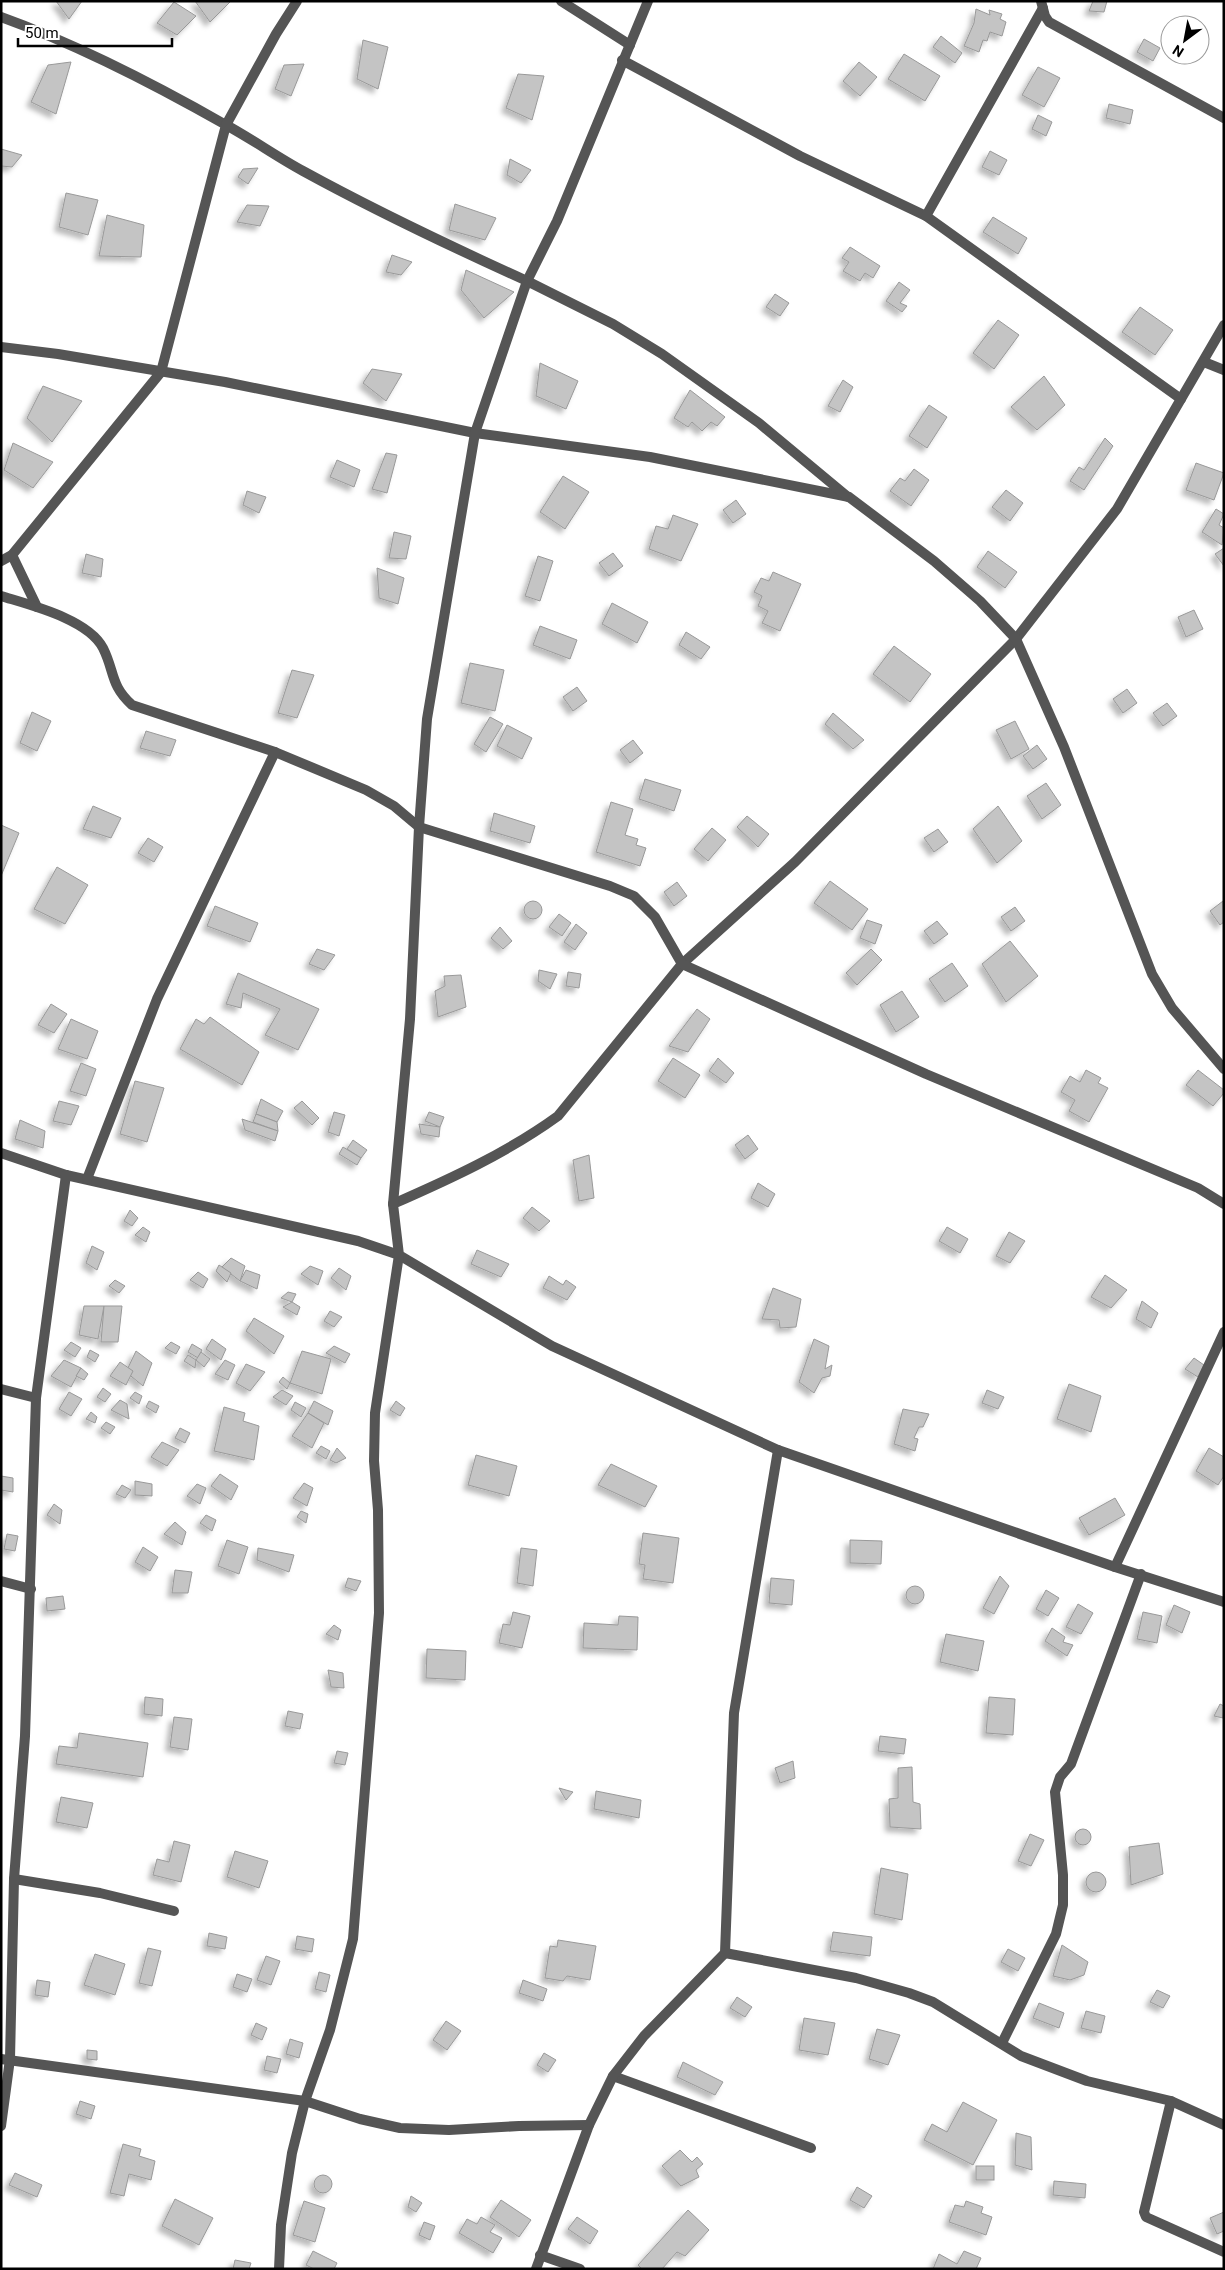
<svg xmlns="http://www.w3.org/2000/svg" width="1225" height="2270" font-family="Roboto,sans-serif">
<defs>
<filter id="shadow"><feDropShadow dx="-4.5" dy="4.5" stdDeviation="2.5" flood-color="#0004"/></filter>
</defs>
<rect width="100%" height="100%" fill="#fff"/>
<g fill="#c4c4c4" stroke="#999" filter="url(#shadow)">
<polygon points="56,1 82,1 69,19"/>
<polygon points="195,1 231,1 210,22"/>
<polygon points="1093,1 1107,1 1104,12 1089,11"/>
<polygon points="174,2 196,16 177,35 157,23"/>
<polygon points="976,9 990,15 989,10 1002,14 1000,19 1006,22 1002,36 990,32 987,41 983,40 979,52 964,46 974,23"/>
<polygon points="941,36 962,53 955,63 933,47"/>
<polygon points="1144,39 1160,48 1153,61 1137,52"/>
<polygon points="363,40 388,47 378,89 357,79"/>
<polygon points="904,54 940,76 925,101 888,79"/>
<polygon points="71,62 56,114 31,102 48,65"/>
<polygon points="859,62 877,77 860,96 843,81"/>
<polygon points="304,64 291,96 275,89 284,65"/>
<polygon points="1038,67 1060,78 1044,107 1022,95"/>
<polygon points="518,74 544,76 532,120 506,108"/>
<polygon points="1109,104 1133,110 1130,124 1106,118"/>
<polygon points="1038,115 1052,122 1046,136 1032,129"/>
<polygon points="1,149 22,155 12,167 1,166"/>
<polygon points="990,151 1007,160 999,175 982,167"/>
<polygon points="510,159 531,170 521,183 507,175"/>
<polygon points="258,168 248,184 238,177 243,169"/>
<polygon points="66,193 98,200 88,235 59,227"/>
<polygon points="455,204 496,218 485,240 449,230"/>
<polygon points="247,205 269,206 260,226 237,222"/>
<polygon points="107,215 144,225 141,257 99,256"/>
<polygon points="993,217 1027,238 1018,254 983,232"/>
<polygon points="850,247 880,266 873,278 865,273 860,281 843,271 849,262 842,258"/>
<polygon points="392,255 412,262 401,275 386,272"/>
<polygon points="466,270 514,292 484,318 461,290"/>
<polygon points="899,282 910,290 900,303 907,306 902,312 886,301"/>
<polygon points="775,294 789,303 780,316 766,307"/>
<polygon points="1140,307 1173,330 1155,355 1122,332"/>
<polygon points="998,320 1019,335 994,369 973,353"/>
<polygon points="540,363 578,381 566,409 536,396"/>
<polygon points="372,369 402,374 386,401 363,383"/>
<polygon points="1044,376 1065,405 1037,430 1011,407"/>
<polygon points="843,380 853,387 840,412 828,406"/>
<polygon points="43,386 82,401 52,442 27,418"/>
<polygon points="690,390 725,417 717,426 711,422 702,431 692,422 688,427 674,418"/>
<polygon points="929,405 947,417 927,448 909,436"/>
<polygon points="1105,438 1113,446 1084,490 1070,481 1079,467 1084,470"/>
<polygon points="13,443 53,462 33,488 4,470"/>
<polygon points="386,453 397,455 387,493 372,489"/>
<polygon points="337,460 360,470 354,487 330,477"/>
<polygon points="1196,463 1224,473 1214,500 1186,490"/>
<polygon points="914,469 929,480 911,506 890,491 900,478 905,481"/>
<polygon points="563,476 589,492 565,529 540,512"/>
<polygon points="1006,490 1023,503 1010,521 992,507"/>
<polygon points="247,491 266,497 259,513 243,505"/>
<polygon points="736,500 746,514 733,523 723,510"/>
<polygon points="1216,509 1224,514 1219,525 1224,528 1222,545 1202,532"/>
<polygon points="673,515 698,524 681,561 649,549 656,526 668,529"/>
<polygon points="394,532 411,536 406,559 389,558"/>
<polygon points="1224,548 1224,566 1215,554"/>
<polygon points="988,551 1017,572 1005,588 977,567"/>
<polygon points="613,553 623,566 609,576 599,563"/>
<polygon points="86,554 103,559 101,577 82,573"/>
<polygon points="538,556 553,561 540,601 525,596"/>
<polygon points="377,568 404,578 398,604 379,598"/>
<polygon points="773,572 801,584 780,631 762,623 768,611 758,606 762,596 754,592 761,578 769,581"/>
<polygon points="612,603 648,622 637,643 602,624"/>
<polygon points="1194,610 1203,629 1186,637 1178,617"/>
<polygon points="540,626 577,640 570,659 533,645"/>
<polygon points="686,632 710,647 701,659 679,645"/>
<polygon points="894,646 931,674 910,702 873,674"/>
<polygon points="470,663 504,670 495,711 461,703"/>
<polygon points="292,670 314,675 297,718 278,713"/>
<polygon points="577,687 587,701 573,711 563,697"/>
<polygon points="1127,689 1137,703 1123,713 1113,699"/>
<polygon points="1167,703 1177,716 1163,726 1153,713"/>
<polygon points="32,712 51,721 37,751 20,743"/>
<polygon points="833,713 864,740 853,749 825,724"/>
<polygon points="490,717 503,724 486,752 474,744"/>
<polygon points="1015,721 1029,749 1011,759 996,730"/>
<polygon points="507,725 532,738 522,759 497,746"/>
<polygon points="146,731 176,740 170,756 140,748"/>
<polygon points="633,740 643,753 630,763 620,750"/>
<polygon points="1037,745 1047,759 1033,769 1023,756"/>
<polygon points="645,779 681,790 674,811 639,799"/>
<polygon points="1046,783 1061,805 1042,819 1027,796"/>
<polygon points="611,802 633,809 625,835 638,839 636,845 646,848 640,866 596,852"/>
<polygon points="93,806 121,818 111,838 83,829"/>
<polygon points="998,806 1022,841 997,863 973,829"/>
<polygon points="494,813 535,826 530,843 490,831"/>
<polygon points="747,816 769,834 758,847 737,827"/>
<polygon points="1,825 19,833 1,876"/>
<polygon points="712,828 726,840 708,861 694,849"/>
<polygon points="938,829 948,842 934,852 924,838"/>
<polygon points="148,838 163,847 154,862 138,853"/>
<polygon points="57,867 88,885 65,924 34,909"/>
<polygon points="830,881 868,909 852,930 814,903"/>
<polygon points="677,882 687,896 674,906 664,892"/>
<polygon points="1223,901 1224,922 1220,925 1210,911"/>
<circle cx="533" cy="910" r="9"/>
<polygon points="215,906 258,923 250,942 207,926"/>
<polygon points="1015,907 1025,921 1011,931 1001,917"/>
<polygon points="559,914 571,923 562,936 549,927"/>
<polygon points="867,920 882,925 875,944 860,938"/>
<polygon points="937,921 948,934 934,944 924,931"/>
<polygon points="576,924 587,933 575,950 564,942"/>
<polygon points="500,927 512,941 503,949 491,938"/>
<polygon points="1010,941 1038,976 1006,1002 982,964"/>
<polygon points="317,949 335,955 324,970 309,964"/>
<polygon points="871,949 882,960 857,985 846,973"/>
<polygon points="952,963 968,986 945,1002 929,979"/>
<polygon points="539,970 557,974 550,989 538,981"/>
<polygon points="568,972 581,974 579,988 566,986"/>
<polygon points="238,973 319,1009 298,1050 265,1035 280,1009 243,993 241,1008 226,1004"/>
<polygon points="461,975 466,1007 438,1017 435,991 445,986 444,976"/>
<polygon points="902,991 919,1017 896,1032 880,1005"/>
<polygon points="51,1004 67,1014 54,1033 38,1025"/>
<polygon points="697,1009 710,1019 688,1052 669,1046"/>
<polygon points="210,1017 259,1052 242,1085 180,1049 196,1019 204,1024"/>
<polygon points="71,1019 98,1031 87,1059 58,1049"/>
<polygon points="673,1058 700,1075 685,1098 658,1081"/>
<polygon points="718,1058 734,1073 726,1083 709,1071"/>
<polygon points="81,1063 96,1069 86,1096 70,1091"/>
<polygon points="1086,1070 1101,1078 1098,1083 1108,1088 1089,1122 1069,1111 1075,1100 1061,1092 1070,1076 1080,1082"/>
<polygon points="1198,1070 1224,1090 1224,1093 1213,1106 1186,1085"/>
<polygon points="135,1081 164,1088 147,1142 120,1134"/>
<polygon points="261,1099 283,1111 277,1122 256,1114"/>
<polygon points="59,1101 79,1106 71,1125 53,1121"/>
<polygon points="302,1101 319,1118 312,1125 294,1108"/>
<polygon points="334,1112 345,1115 339,1136 328,1132"/>
<polygon points="429,1112 444,1117 440,1127 425,1121"/>
<polygon points="256,1114 277,1122 278,1131 253,1122"/>
<polygon points="242,1119 278,1131 275,1141 245,1130"/>
<polygon points="20,1120 45,1131 43,1148 15,1139"/>
<polygon points="419,1124 440,1127 439,1137 421,1134"/>
<polygon points="748,1135 758,1149 745,1159 735,1145"/>
<polygon points="353,1140 367,1150 361,1158 347,1149"/>
<polygon points="343,1147 361,1158 357,1165 339,1154"/>
<polygon points="589,1155 594,1198 579,1201 573,1160"/>
<polygon points="758,1183 775,1194 768,1207 751,1198"/>
<polygon points="532,1207 550,1221 539,1231 523,1218"/>
<polygon points="130,1210 138,1218 132,1226 124,1221"/>
<polygon points="143,1227 150,1232 146,1242 135,1235"/>
<polygon points="947,1227 968,1239 960,1253 939,1241"/>
<polygon points="1009,1232 1025,1241 1010,1263 996,1256"/>
<polygon points="92,1246 104,1252 97,1270 86,1263"/>
<polygon points="477,1250 509,1264 501,1277 471,1264"/>
<polygon points="231,1258 245,1266 240,1281 222,1267"/>
<polygon points="219,1265 231,1273 227,1282 216,1271"/>
<polygon points="310,1266 323,1271 318,1285 301,1274"/>
<polygon points="339,1268 351,1276 346,1290 331,1278"/>
<polygon points="246,1270 260,1275 257,1289 240,1281"/>
<polygon points="198,1272 208,1279 203,1288 190,1280"/>
<polygon points="1105,1275 1127,1290 1111,1308 1091,1297"/>
<polygon points="549,1276 563,1285 566,1280 576,1287 567,1300 543,1288"/>
<polygon points="115,1280 125,1286 119,1293 109,1286"/>
<polygon points="773,1288 801,1299 796,1327 780,1328 779,1320 762,1319"/>
<polygon points="288,1292 296,1294 292,1302 281,1298"/>
<polygon points="1142,1301 1158,1313 1151,1328 1136,1319"/>
<polygon points="292,1302 300,1307 297,1315 283,1307"/>
<polygon points="84,1306 104,1306 98,1339 79,1335"/>
<polygon points="104,1306 122,1306 118,1342 101,1342"/>
<polygon points="330,1311 342,1317 334,1327 324,1321"/>
<polygon points="254,1318 284,1336 274,1354 246,1331"/>
<polygon points="212,1339 226,1349 221,1360 206,1349"/>
<polygon points="814,1339 829,1346 825,1369 832,1365 830,1376 822,1378 814,1393 799,1382"/>
<polygon points="71,1342 81,1348 75,1357 64,1350"/>
<polygon points="171,1342 180,1347 176,1354 165,1348"/>
<polygon points="192,1344 202,1350 198,1358 188,1352"/>
<polygon points="334,1346 350,1354 345,1363 326,1353"/>
<polygon points="90,1350 99,1355 95,1362 87,1357"/>
<polygon points="136,1351 152,1363 143,1386 126,1372"/>
<polygon points="302,1351 331,1359 322,1394 290,1383"/>
<polygon points="201,1352 210,1359 204,1367 196,1360"/>
<polygon points="188,1355 196,1360 195,1368 184,1361"/>
<polygon points="1194,1358 1204,1365 1198,1377 1185,1369"/>
<polygon points="64,1360 81,1368 71,1387 51,1376"/>
<polygon points="225,1360 235,1365 228,1380 215,1374"/>
<polygon points="120,1362 133,1371 126,1385 110,1376"/>
<polygon points="246,1364 265,1372 250,1391 236,1383"/>
<polygon points="81,1368 88,1374 84,1380 76,1376"/>
<polygon points="283,1377 290,1383 287,1389 279,1382"/>
<polygon points="1069,1384 1101,1396 1091,1432 1057,1419"/>
<polygon points="103,1388 111,1394 105,1402 97,1397"/>
<polygon points="282,1390 293,1396 286,1405 273,1397"/>
<polygon points="987,1390 1004,1397 998,1409 982,1403"/>
<polygon points="69,1392 82,1399 71,1416 59,1409"/>
<polygon points="135,1392 142,1396 139,1404 130,1398"/>
<polygon points="120,1400 127,1404 129,1419 111,1410"/>
<polygon points="149,1401 159,1406 156,1413 146,1407"/>
<polygon points="314,1401 333,1411 328,1425 308,1413"/>
<polygon points="396,1401 405,1408 400,1416 390,1410"/>
<polygon points="295,1402 306,1408 301,1417 291,1410"/>
<polygon points="224,1407 245,1413 243,1421 259,1426 254,1460 214,1451"/>
<polygon points="903,1409 929,1414 923,1427 919,1427 914,1438 918,1439 915,1451 894,1444"/>
<polygon points="91,1412 97,1417 95,1423 86,1419"/>
<polygon points="308,1413 324,1423 312,1448 292,1436"/>
<polygon points="106,1422 115,1427 110,1434 101,1428"/>
<polygon points="180,1428 190,1433 185,1443 175,1438"/>
<polygon points="162,1442 179,1450 167,1466 151,1457"/>
<polygon points="321,1446 330,1451 326,1459 316,1453"/>
<polygon points="337,1448 346,1458 336,1463 330,1460"/>
<polygon points="1209,1448 1224,1457 1224,1476 1218,1485 1196,1471"/>
<polygon points="476,1455 517,1466 509,1496 468,1485"/>
<polygon points="611,1464 657,1486 645,1507 598,1485"/>
<polygon points="220,1474 238,1486 231,1500 211,1486"/>
<polygon points="1,1476 13,1478 13,1492 1,1490"/>
<polygon points="135,1481 152,1484 152,1496 135,1495"/>
<polygon points="304,1483 313,1488 307,1506 293,1498"/>
<polygon points="197,1484 206,1488 200,1504 187,1496"/>
<polygon points="122,1485 131,1490 125,1498 116,1494"/>
<polygon points="1115,1498 1125,1515 1089,1535 1079,1518"/>
<polygon points="54,1504 62,1510 60,1524 47,1515"/>
<polygon points="301,1511 308,1514 306,1523 297,1517"/>
<polygon points="206,1515 216,1520 212,1531 200,1523"/>
<polygon points="175,1522 186,1532 182,1545 164,1534"/>
<polygon points="643,1533 679,1538 673,1583 643,1579 645,1565 639,1564"/>
<polygon points="7,1534 18,1536 15,1551 4,1549"/>
<polygon points="227,1540 248,1547 239,1574 218,1566"/>
<polygon points="850,1540 882,1541 881,1564 850,1563"/>
<polygon points="143,1547 158,1557 150,1571 135,1562"/>
<polygon points="258,1548 294,1555 289,1572 257,1560"/>
<polygon points="521,1548 537,1550 533,1586 517,1583"/>
<polygon points="175,1570 192,1572 188,1593 172,1593"/>
<polygon points="1000,1576 1009,1586 994,1614 983,1608"/>
<polygon points="348,1578 361,1581 356,1591 345,1587"/>
<polygon points="771,1578 794,1580 792,1605 769,1603"/>
<circle cx="915" cy="1595" r="9"/>
<polygon points="1046,1590 1059,1598 1048,1616 1036,1609"/>
<polygon points="63,1596 65,1609 47,1611 46,1598"/>
<polygon points="1078,1604 1093,1613 1081,1634 1066,1627"/>
<polygon points="1174,1605 1190,1612 1182,1633 1166,1625"/>
<polygon points="513,1612 530,1616 522,1648 499,1643 503,1624 510,1625"/>
<polygon points="1143,1612 1162,1616 1157,1643 1137,1639"/>
<polygon points="619,1616 638,1617 637,1650 583,1648 584,1623 618,1625"/>
<polygon points="334,1625 341,1630 338,1640 326,1634"/>
<polygon points="1052,1628 1065,1637 1063,1642 1073,1645 1067,1656 1045,1641"/>
<polygon points="946,1634 984,1641 978,1671 940,1662"/>
<polygon points="427,1649 466,1651 465,1680 426,1678"/>
<polygon points="328,1670 343,1673 344,1688 331,1687"/>
<polygon points="145,1697 163,1699 162,1716 144,1714"/>
<polygon points="989,1697 1015,1699 1013,1735 986,1733"/>
<polygon points="1220,1704 1224,1706 1223,1718 1214,1716"/>
<polygon points="288,1711 303,1714 300,1729 285,1726"/>
<polygon points="174,1717 192,1719 188,1750 170,1747"/>
<polygon points="79,1733 148,1743 143,1777 56,1764 59,1746 77,1748"/>
<polygon points="880,1736 906,1739 904,1754 878,1751"/>
<polygon points="337,1751 348,1753 345,1765 334,1763"/>
<polygon points="793,1761 795,1778 780,1783 775,1768"/>
<polygon points="912,1767 913,1802 920,1804 921,1829 890,1827 889,1799 898,1798 898,1768"/>
<polygon points="559,1788 573,1792 566,1800"/>
<polygon points="596,1791 641,1800 639,1818 594,1809"/>
<polygon points="61,1797 93,1803 87,1828 56,1822"/>
<circle cx="1083" cy="1837" r="8"/>
<polygon points="1030,1834 1044,1840 1031,1866 1018,1861"/>
<polygon points="174,1841 190,1845 181,1882 153,1875 157,1859 169,1862"/>
<polygon points="1159,1843 1163,1874 1131,1885 1129,1847"/>
<polygon points="235,1851 268,1861 259,1888 227,1877"/>
<polygon points="881,1868 908,1874 902,1920 874,1914"/>
<circle cx="1096" cy="1882" r="10"/>
<polygon points="833,1932 872,1937 870,1956 830,1951"/>
<polygon points="209,1933 227,1937 225,1949 207,1946"/>
<polygon points="297,1936 314,1939 312,1952 295,1949"/>
<polygon points="558,1940 596,1946 590,1980 567,1976 563,1981 545,1978 550,1946 557,1947"/>
<polygon points="1062,1945 1088,1962 1084,1975 1070,1980 1053,1976"/>
<polygon points="148,1948 161,1951 152,1986 139,1983"/>
<polygon points="1008,1949 1025,1958 1018,1971 1001,1962"/>
<polygon points="95,1954 125,1964 115,1995 84,1985"/>
<polygon points="266,1956 280,1961 271,1985 257,1980"/>
<polygon points="319,1972 330,1975 326,1992 315,1989"/>
<polygon points="237,1974 252,1979 247,1992 233,1987"/>
<polygon points="37,1980 50,1982 48,1997 35,1995"/>
<polygon points="523,1980 547,1989 543,2001 519,1993"/>
<polygon points="1157,1990 1170,1996 1163,2008 1150,2002"/>
<polygon points="737,1997 752,2007 745,2017 730,2008"/>
<polygon points="1039,2003 1064,2013 1059,2028 1033,2018"/>
<polygon points="1086,2011 1105,2016 1101,2033 1081,2028"/>
<polygon points="804,2018 835,2023 828,2055 799,2050"/>
<polygon points="446,2021 461,2031 447,2050 433,2040"/>
<polygon points="256,2023 267,2028 262,2040 251,2035"/>
<polygon points="877,2029 900,2035 888,2065 869,2059"/>
<polygon points="290,2039 303,2043 299,2058 286,2054"/>
<polygon points="87,2050 97,2051 97,2060 87,2059"/>
<polygon points="544,2053 556,2060 548,2072 537,2065"/>
<polygon points="267,2056 281,2059 277,2073 264,2070"/>
<polygon points="683,2062 723,2082 715,2095 677,2077"/>
<polygon points="80,2101 95,2106 91,2119 76,2114"/>
<polygon points="963,2102 997,2120 973,2165 924,2140 932,2124 947,2132"/>
<polygon points="1016,2133 1031,2137 1032,2170 1015,2165"/>
<polygon points="123,2144 141,2149 139,2156 155,2161 151,2180 129,2174 124,2196 110,2193"/>
<polygon points="680,2150 692,2162 697,2157 703,2164 696,2170 699,2177 681,2186 662,2166"/>
<rect x="976" y="2166" width="18" height="14"/>
<polygon points="15,2173 42,2185 37,2197 9,2185"/>
<circle cx="323" cy="2184" r="9"/>
<polygon points="1054,2181 1086,2184 1085,2198 1053,2195"/>
<polygon points="857,2187 872,2196 864,2208 850,2200"/>
<polygon points="411,2196 422,2203 416,2212 408,2207"/>
<polygon points="175,2199 213,2218 199,2245 162,2226"/>
<polygon points="501,2200 531,2220 519,2237 490,2217"/>
<polygon points="304,2201 325,2208 315,2242 293,2235"/>
<polygon points="966,2201 983,2207 981,2213 992,2217 986,2235 949,2222 955,2205 964,2207"/>
<polygon points="688,2210 709,2230 685,2256 677,2252 662,2269 642,2269 638,2265"/>
<polygon points="1224,2212 1224,2231 1217,2234 1210,2218"/>
<polygon points="481,2217 495,2225 490,2232 502,2238 493,2253 459,2233 467,2219 477,2224"/>
<polygon points="577,2217 598,2231 590,2244 568,2229"/>
<polygon points="424,2222 435,2226 430,2240 419,2235"/>
<polygon points="313,2251 337,2263 334,2269 314,2269 306,2265"/>
<polygon points="964,2251 981,2258 976,2269 933,2269 939,2254 957,2264"/>
<polygon points="235,2260 251,2263 249,2269 233,2269"/>
</g>
<g fill="none" stroke-linecap="round" stroke-linejoin="round">
<g stroke="#555" stroke-width="10">
<polyline points="561,1 630,45"/>
<polyline points="1041,1 1045,16 1049,22 1224,118"/>
<path d="M1 17C79 45 154 84 226 125 252 139 277 157 303 171 376 211 452 247 527 281L557 221 648 1"/>
<polyline points="622,60 800,156 926,216 1181,399"/>
<polyline points="926,216 1043,8"/>
<path d="M1224 325 1117 509 1016 639 795 862 682 964 558 1116C507 1153 450 1179 393 1204L399 1255 552 1346 778 1450 1115 1567 1224 1602"/>
<polyline points="1,347 58,354 225,382 475,433 650,457 849,497 934,561 980,601 1016,639 1064,747 1152,974 1172,1008 1224,1069"/>
<polyline points="1204,362 1224,370"/>
<polyline points="12,555 37,607"/>
<polyline points="1,561 12,555 161,372 226,125 276,34 297,1"/>
<path d="M1 596C30 605 88 619 103 648 115 672 110 685 132 705L275 752 366 790 394 806 419 827 610 886 634 896 655 917 682 964 926 1074 1198 1188 1224 1204"/>
<polyline points="1,1153 66,1175 358,1241 399,1255 375,1413 374,1461 378,1510 379,1613 353,1939 330,2030 305,2101 292,2153 281,2225 279,2269"/>
<polyline points="87,1179 157,999 275,752"/>
<polyline points="393,1204 410,1019 419,827 427,719 475,433 527,281 613,324 662,354 759,423 848,497"/>
<polyline points="1,1389 36,1398"/>
<polyline points="1115,1567 1224,1332"/>
<polyline points="1,1581 31,1589"/>
<polyline points="14,1879 100,1893 174,1911"/>
<polyline points="725,1953 856,1978 909,1993 933,2002 1021,2056 1087,2081 1171,2101 1224,2125"/>
<polyline points="1002,2043 1056,1934 1063,1905 1063,1875 1055,1792 1060,1777 1071,1764 1141,1574"/>
<polyline points="1,2059 305,2101 360,2119 400,2128 449,2130 519,2126 589,2125"/>
<polyline points="613,2076 811,2148"/>
<polyline points="1171,2101 1144,2212 1146,2217 1224,2252"/>
<polyline points="1,2126 10,2059 14,1879 25,1736 36,1398 66,1175"/>
<polyline points="540,2255 580,2269"/>
<polyline points="536,2269 589,2125 613,2076 644,2036 725,1953 734,1713 778,1450"/>
</g>
</g>
<rect width="1225" height="2270" fill="none" stroke="#000000" stroke-width="5"/>
<g transform="translate(1185 40) rotate(212)"><circle r="24" fill="#ffffff" stroke="#999999"/>
<path d="M0-4L9 19L0 12L-9 19Z" fill="#000000"/>
<text y="-8" font-size="14" font-weight="bold" text-anchor="middle" fill="#000000">N</text>
</g>
<path d="M18 38v8h154v-8" fill="none" stroke="#000000" stroke-width="2.5"/>
<text x="25" y="38" font-size="15" fill="#000000" stroke="#ffffff" stroke-width="4" paint-order="stroke">50 m</text>
</svg>
